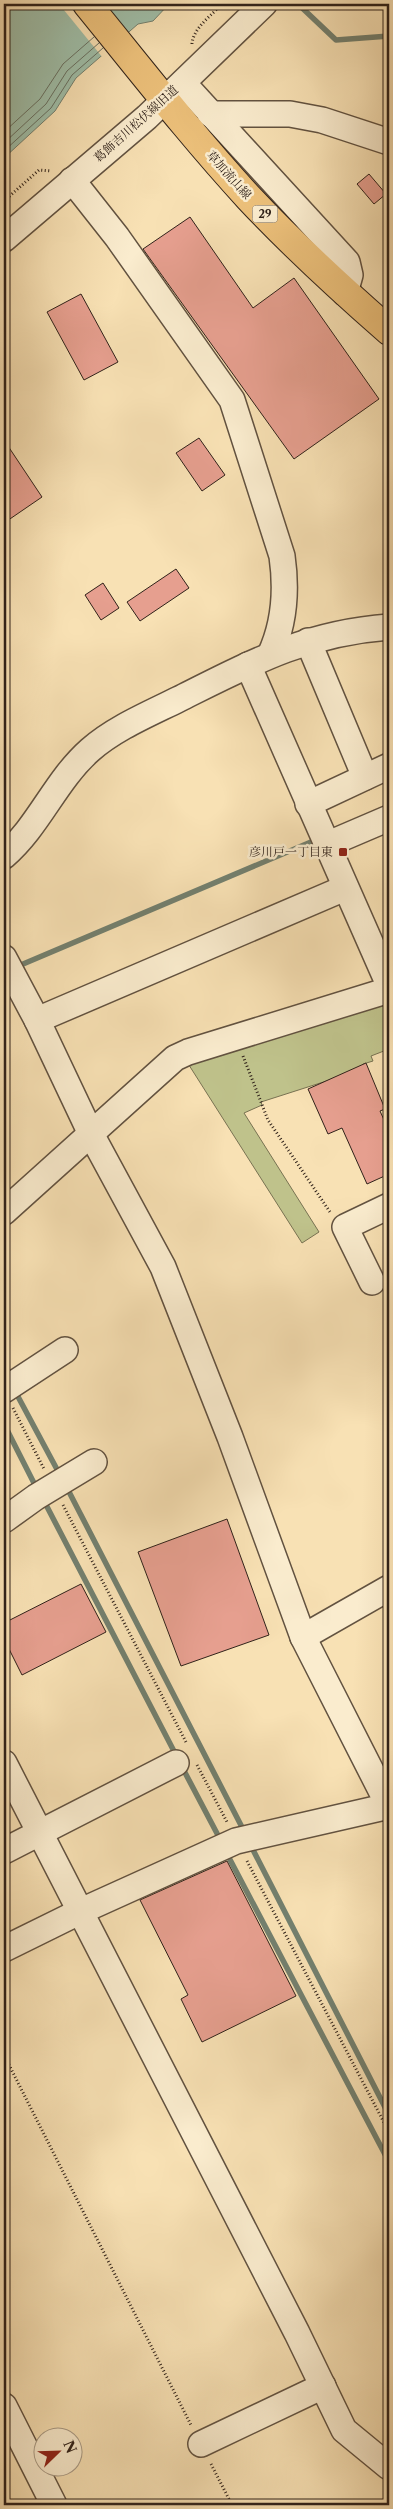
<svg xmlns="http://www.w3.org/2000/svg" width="393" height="2509" font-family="'Libre Caslon Text','Noto Serif JP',serif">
<rect width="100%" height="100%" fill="#f8e1b4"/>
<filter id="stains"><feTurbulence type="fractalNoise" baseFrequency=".004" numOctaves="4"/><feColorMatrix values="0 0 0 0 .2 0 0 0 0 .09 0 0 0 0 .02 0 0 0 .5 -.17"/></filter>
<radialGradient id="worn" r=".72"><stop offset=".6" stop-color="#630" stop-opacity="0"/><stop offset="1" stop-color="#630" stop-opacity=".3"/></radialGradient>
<polygon fill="#bfc28b" stroke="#787252" points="375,1002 383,1006 389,1021 389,1049 371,1056 373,1061 363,1064 364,1069 261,1102 262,1105 244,1113 319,1232 302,1243 187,1062"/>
<polygon fill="#9fbea8" stroke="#73806f" points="4,4 169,4 153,21 138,24 76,78 55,111 4,158"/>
<polygon fill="#f8e1b4" points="59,4 68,4 108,53 103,58"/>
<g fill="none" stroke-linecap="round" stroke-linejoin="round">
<g stroke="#687061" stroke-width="1">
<polyline points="4,132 40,99 63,64 94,37"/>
<polyline points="4,143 46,104 67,71 99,43"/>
<polyline points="4,151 51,108 72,75 103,48"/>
</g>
<g stroke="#73806f" stroke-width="5.5">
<polyline points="298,4 336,40 389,36"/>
<polyline points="16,967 318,839"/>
<polyline points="4,1369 10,1381"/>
<polyline points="15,1391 60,1475"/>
<polyline points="4,1424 37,1489"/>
<polyline points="66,1486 245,1833"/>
<polyline points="43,1499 177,1757"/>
<polyline points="181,1765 221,1841"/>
<polyline points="250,1844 389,2115"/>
<polyline points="226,1852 389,2162"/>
</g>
</g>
<g fill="#e69f8f" stroke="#30221a">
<polygon points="369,174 386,194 374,204 357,184"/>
<polygon points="190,217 253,308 294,278 379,399 294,459 143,249"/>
<polygon points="81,294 118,362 84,380 47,312"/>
<polygon points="199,438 225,475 202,491 176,453"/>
<polygon points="4,440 42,497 4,523"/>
<polygon points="176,569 189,588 140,621 127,602"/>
<polygon points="103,583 119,608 101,620 85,595"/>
<polygon points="366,1063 385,1109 380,1111 389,1131 389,1174 367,1184 342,1128 328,1134 308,1089"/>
<polygon points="227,1519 269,1635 181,1666 138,1552"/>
<polygon points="81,1584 106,1632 22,1675 4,1639 4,1623"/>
<polygon points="227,1861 296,1996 202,2042 181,1999 188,1995 140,1900"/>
</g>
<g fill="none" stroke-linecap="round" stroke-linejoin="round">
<g stroke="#625240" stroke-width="28">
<g id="minor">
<polyline points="183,83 347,262 350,275 345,293"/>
<polyline points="210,114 290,114 322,120 389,142"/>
<path d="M72 180 117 237 232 400 282 556C287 591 285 623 270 655"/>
<polyline points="4,239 147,117 264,4"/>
<polyline points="308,641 365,777"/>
<polyline points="248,665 389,985"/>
<polyline points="308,804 389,766"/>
<polyline points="326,845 389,818"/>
<path d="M4 856C39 826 55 781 90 750 115 728 149 714 179 699 251 663 306 633 389 627"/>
<polyline points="4,958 37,1020 91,1134 163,1267 230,1437 303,1637 389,1806"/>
<polyline points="37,1020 345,888"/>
<polyline points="4,1212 175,1058 188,1052 389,990"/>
<polyline points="372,1282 345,1227 389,1206"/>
<polyline points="4,1390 65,1350"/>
<polyline points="4,1520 36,1497 94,1462"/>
<polyline points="303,1637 389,1588"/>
<polyline points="4,1763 297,2333 344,2430 389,2467"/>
<polyline points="4,1851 176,1763"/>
<polyline points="4,1949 79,1912 236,1841 389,1806"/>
<polyline points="4,2406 54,2505"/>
<polyline points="201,2444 323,2386"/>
</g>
</g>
<g stroke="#30221a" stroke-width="30">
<path id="major" d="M87 4C140 69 192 136 249 198 293 245 341 289 389 331"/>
</g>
<g stroke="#30221a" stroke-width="3" stroke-dasharray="1 2.5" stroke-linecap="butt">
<path d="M192 44C193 28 212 15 222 4"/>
<polyline points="4,201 39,170 51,171"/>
<polyline points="243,1056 268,1120 330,1212"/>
<polyline points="13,1408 44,1469"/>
<polyline points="63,1505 187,1744"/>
<polyline points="197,1765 227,1822"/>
<polyline points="247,1861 389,2132"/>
<polyline points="4,2055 191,2425"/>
<polyline points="211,2464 232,2505"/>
</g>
<use href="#minor" stroke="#faecce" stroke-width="25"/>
<use href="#major" stroke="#ecc07a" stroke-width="28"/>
</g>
<rect fill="#8f2418" stroke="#faecce" stroke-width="2" x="338" y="847" width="10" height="10" rx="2.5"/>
<g text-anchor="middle" stroke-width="5" stroke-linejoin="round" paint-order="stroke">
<rect fill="#faecce" stroke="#6d5f50" stroke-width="1" x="252.5" y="205.5" width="25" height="17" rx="4"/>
<g font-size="11" font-weight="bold" fill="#30221a">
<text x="265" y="218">29</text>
</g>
<g font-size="12" fill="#30221a" stroke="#faecce">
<text transform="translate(136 124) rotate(-42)" y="4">葛飾吉川松伏線旧道</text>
<text transform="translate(229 175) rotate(48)" y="4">草加流山線</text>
</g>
<g font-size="12" fill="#30221a" stroke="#faecce" text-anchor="end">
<text x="333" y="856">彦川戸一丁目東</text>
</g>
</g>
<rect width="393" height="2509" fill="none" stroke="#f8e1b4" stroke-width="20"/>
<rect x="5" y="5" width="383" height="2499" fill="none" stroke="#30221a" stroke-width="2.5"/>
<rect x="10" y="10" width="373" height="2489" fill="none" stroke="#30221a"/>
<g transform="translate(58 2452) rotate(67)"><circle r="24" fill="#faecce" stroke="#a99b86"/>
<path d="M0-4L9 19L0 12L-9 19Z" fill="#8f2418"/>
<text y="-8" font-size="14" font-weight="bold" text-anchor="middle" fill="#30221a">N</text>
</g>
<rect width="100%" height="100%" filter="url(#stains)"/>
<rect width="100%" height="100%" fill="url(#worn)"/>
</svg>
